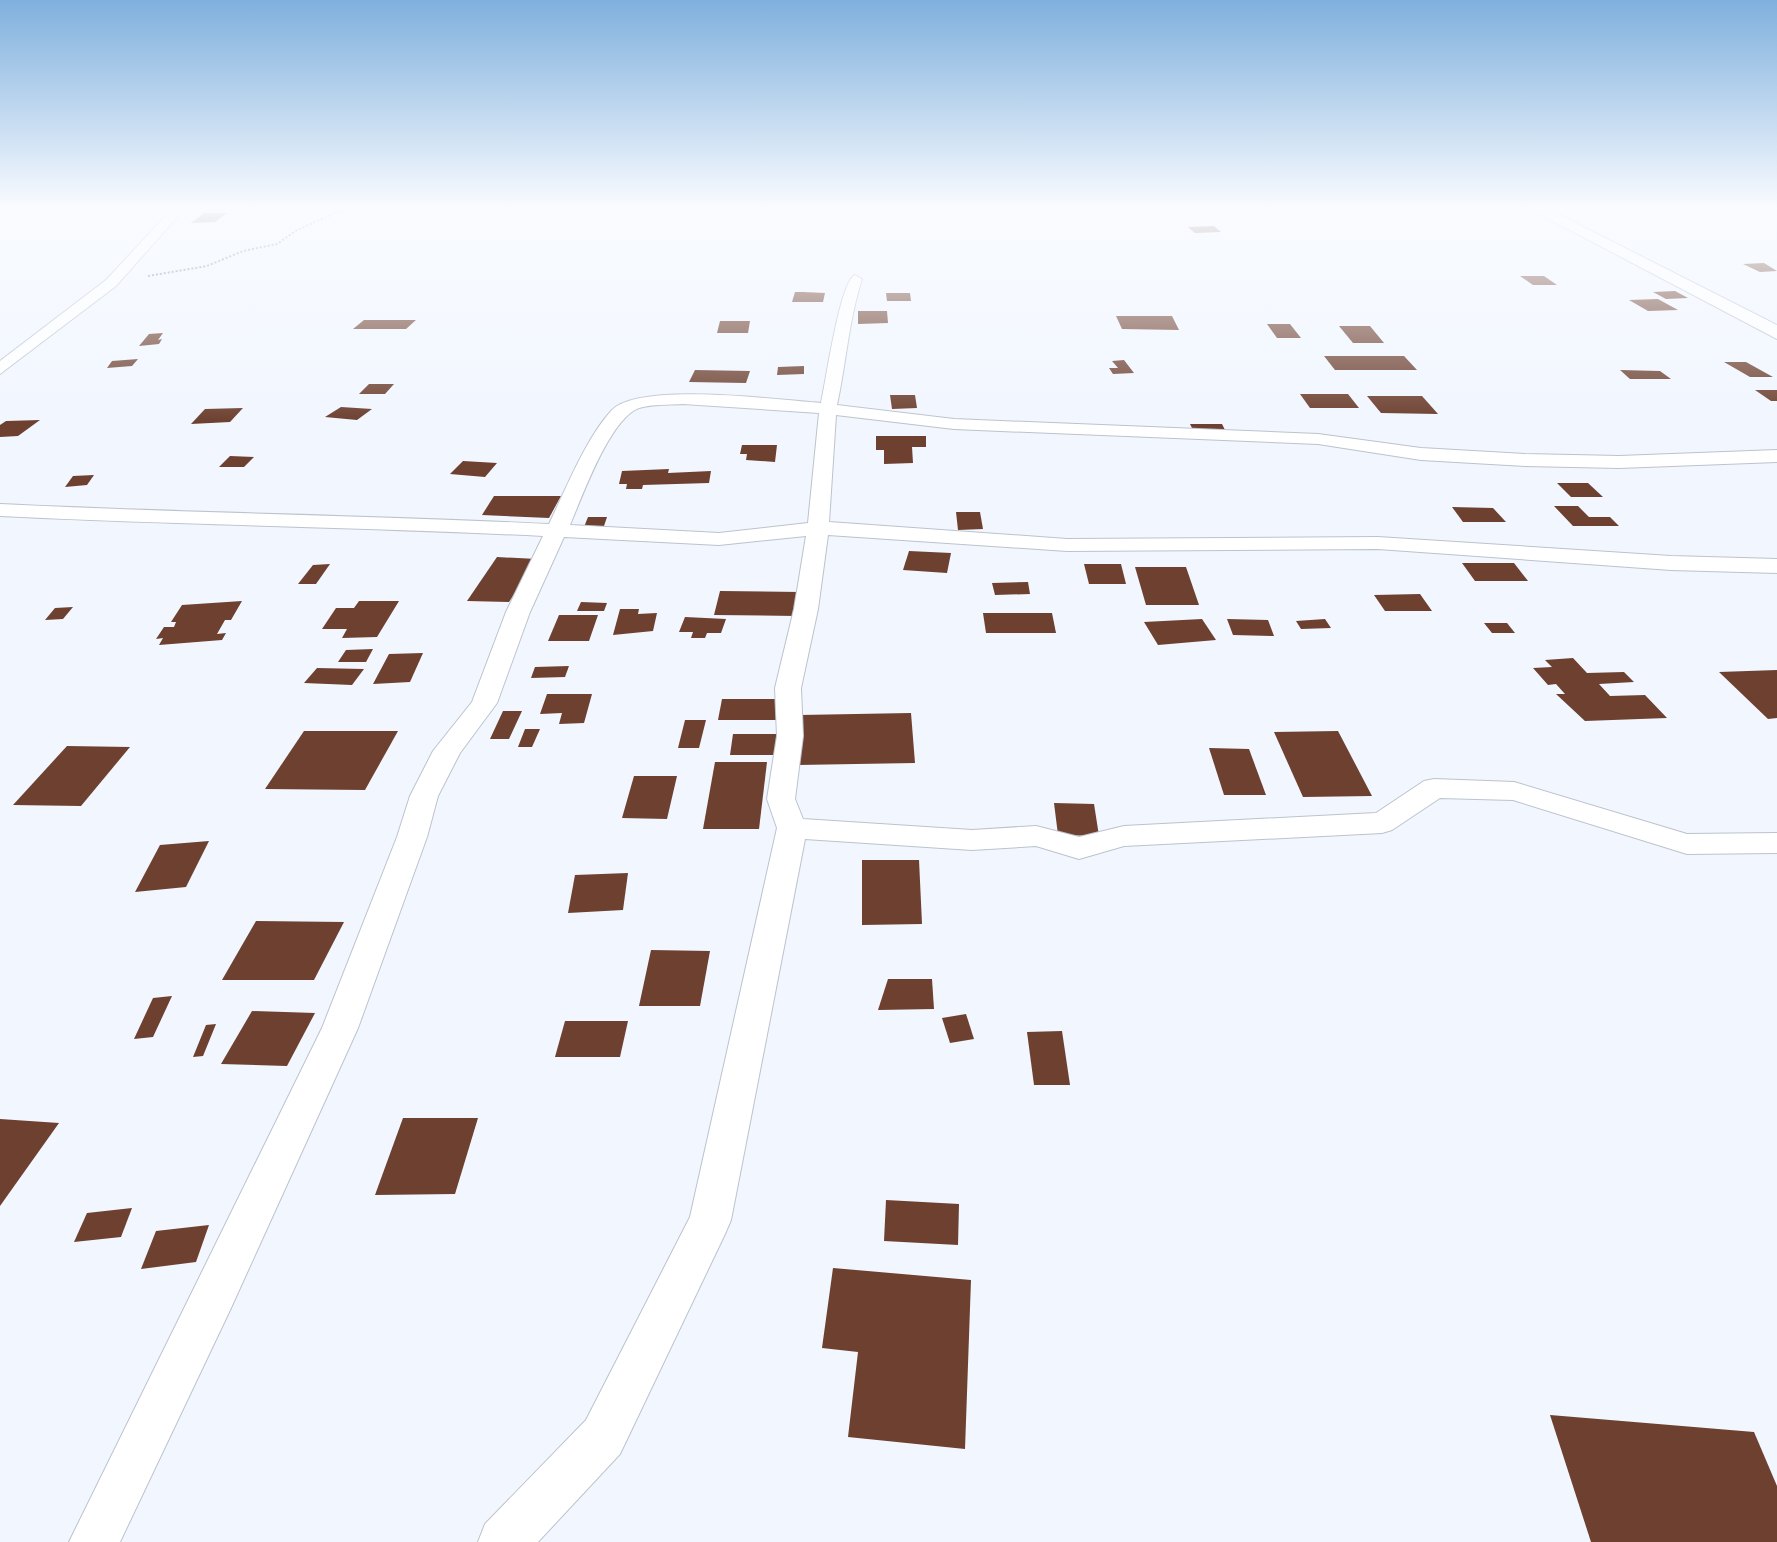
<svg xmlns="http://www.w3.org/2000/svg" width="1777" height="1542" font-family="Spectral,serif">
<rect width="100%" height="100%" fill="#f1f6ff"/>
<g fill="#6d4030">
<polygon points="204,213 227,213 215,222 191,223"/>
<polygon points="1214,226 1221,232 1195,233 1188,227"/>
<polygon points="1764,263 1777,271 1760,272 1743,264"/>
<polygon points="1520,276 1544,276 1557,285 1533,285"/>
<polygon points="1675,291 1688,298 1666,299 1653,292"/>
<polygon points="795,292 803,292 825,293 823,302 792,302"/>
<polygon points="886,293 910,293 911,301 887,301"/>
<polygon points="1658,299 1678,310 1648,311 1629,300"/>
<polygon points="858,311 887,311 888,323 858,324"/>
<polygon points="1116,316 1172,316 1179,330 1122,329"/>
<polygon points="364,320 416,320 406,329 353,329"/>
<polygon points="720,321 750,321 748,333 717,333"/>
<polygon points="1267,324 1290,324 1301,338 1277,338"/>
<polygon points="1339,326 1370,326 1384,343 1353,343"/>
<polygon points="163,333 158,340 162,339 159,344 139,346 149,334"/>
<polygon points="1324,356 1404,356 1417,370 1335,370"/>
<polygon points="138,359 132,366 107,368 112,361"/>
<polygon points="1124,360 1134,373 1113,374 1109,368 1118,368 1112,361"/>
<polygon points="1724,362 1746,362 1773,377 1750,377"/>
<polygon points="804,366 804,374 777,375 778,367"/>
<polygon points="695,370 750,371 746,383 689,382"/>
<polygon points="1620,370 1660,371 1671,379 1630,379"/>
<polygon points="369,384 394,384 385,394 359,394"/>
<polygon points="1755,390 1777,390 1777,401 1771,401"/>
<polygon points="1300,394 1348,394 1359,408 1310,408"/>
<polygon points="890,395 915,395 917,408 892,409"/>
<polygon points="1367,396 1422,396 1438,414 1381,413"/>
<polygon points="341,407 372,409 357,420 325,417"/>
<polygon points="243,408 230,422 191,424 205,409"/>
<polygon points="40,420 18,436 0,437 0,425 6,421"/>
<polygon points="1190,424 1222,424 1225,430 1193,430"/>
<polygon points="876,436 926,436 926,447 912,447 913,463 884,464 884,450 876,450"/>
<polygon points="742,445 777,445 775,462 746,460 747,454 740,454"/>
<polygon points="230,456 254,457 244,467 219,467"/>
<polygon points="463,461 497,463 485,477 450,474"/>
<polygon points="669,469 668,473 711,471 709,483 643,485 642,489 626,489 627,484 619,484 622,471"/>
<polygon points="94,475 87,485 65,487 73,476"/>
<polygon points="1557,483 1588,483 1603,497 1571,497"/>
<polygon points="494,496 561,496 549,518 482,515"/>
<polygon points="1554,506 1578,506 1589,517 1610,517 1619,526 1573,526"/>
<polygon points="1452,507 1493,508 1506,522 1463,522"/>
<polygon points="956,512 980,512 983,529 958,530"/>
<polygon points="588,517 607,517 604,526 584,527"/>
<polygon points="909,551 951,553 947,573 903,570"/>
<polygon points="497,557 537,559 509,602 467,601"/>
<polygon points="1462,563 1514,563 1528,581 1475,581"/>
<polygon points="330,564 316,584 298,584 313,565"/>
<polygon points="1084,564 1121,564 1126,584 1089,584"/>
<polygon points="1135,567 1186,567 1199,605 1146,605"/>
<polygon points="1028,582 1030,594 995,595 992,583"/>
<polygon points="720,591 800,592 796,616 714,615"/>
<polygon points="1420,594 1432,611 1385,611 1374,595"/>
<polygon points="242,601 231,620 225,620 217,634 226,633 222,640 159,645 163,638 156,639 164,627 174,627 176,622 171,622 182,605"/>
<polygon points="359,601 399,601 377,637 342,638 347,629 322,629 336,608 354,608"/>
<polygon points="581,602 607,603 604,611 577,611"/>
<polygon points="73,607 63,619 45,620 55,608"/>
<polygon points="620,609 639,609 638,614 657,613 653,631 613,635"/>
<polygon points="983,613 1052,613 1056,633 986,633"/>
<polygon points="559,615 598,615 589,641 548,641"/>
<polygon points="685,617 726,619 721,633 707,633 705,638 691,638 693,632 679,632"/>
<polygon points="1202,619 1216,640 1158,645 1144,622"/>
<polygon points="1227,619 1268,620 1274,636 1233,635"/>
<polygon points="1325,619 1331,628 1301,629 1296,621"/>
<polygon points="1484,623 1507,623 1515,633 1492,633"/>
<polygon points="373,649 366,662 338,662 346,650"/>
<polygon points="423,653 410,682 373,684 389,654"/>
<polygon points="1573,658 1587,673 1624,672 1634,682 1599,684 1610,696 1645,695 1667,718 1585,721 1556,694 1565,694 1556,684 1548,685 1533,668 1552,667 1545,660"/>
<polygon points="569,666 565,677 531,678 535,667"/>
<polygon points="317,668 364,669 352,685 304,683"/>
<polygon points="1777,670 1777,718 1768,719 1719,672"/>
<polygon points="547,694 592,694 584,723 559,724 562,713 540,714"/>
<polygon points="722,699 780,699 776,720 718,720"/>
<polygon points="503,711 522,711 509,739 490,739"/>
<polygon points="911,713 915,763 797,765 800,715"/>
<polygon points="685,720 706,720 699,748 678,748"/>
<polygon points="525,729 540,729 532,747 518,747"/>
<polygon points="304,731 398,731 365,790 265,789"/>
<polygon points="1338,731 1372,796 1303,797 1274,732"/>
<polygon points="733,734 781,734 778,755 730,755"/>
<polygon points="67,746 130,747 81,806 13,805"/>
<polygon points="1209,748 1249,749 1266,795 1224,795"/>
<polygon points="715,762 767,762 759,829 703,829"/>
<polygon points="634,776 677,776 667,819 622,818"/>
<polygon points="1054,803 1094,804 1099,836 1058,835"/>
<polygon points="209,841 186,887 135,892 160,845"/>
<polygon points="862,860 919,860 922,924 862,925"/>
<polygon points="628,873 623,910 568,913 575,875"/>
<polygon points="256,921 344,922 314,980 222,980"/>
<polygon points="651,950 710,951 700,1006 639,1006"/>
<polygon points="888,979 932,979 934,1009 878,1010"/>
<polygon points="172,996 153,1037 134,1039 153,998"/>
<polygon points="252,1011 315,1013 287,1066 221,1064"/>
<polygon points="966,1014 974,1039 950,1043 942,1018"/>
<polygon points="565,1021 628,1021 620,1057 555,1057"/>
<polygon points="216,1024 203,1056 193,1057 206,1025"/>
<polygon points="1062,1031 1070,1085 1034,1085 1027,1032"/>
<polygon points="403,1118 478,1118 455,1194 375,1195"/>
<polygon points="0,1119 59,1123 0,1206"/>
<polygon points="886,1200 959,1204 958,1245 884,1241"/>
<polygon points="132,1208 121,1237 74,1242 87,1213"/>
<polygon points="209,1225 196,1262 141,1269 156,1231"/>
<polygon points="833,1268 971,1280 965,1449 848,1437 858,1352 822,1348"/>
<polygon points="1550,1415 1754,1432 1777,1486 1777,1542 1591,1542"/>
</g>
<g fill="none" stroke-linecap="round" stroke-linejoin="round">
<g stroke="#bcc3cd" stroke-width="2">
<g id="minor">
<polygon points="174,207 186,207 116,286 0,374 0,361 106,280"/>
<path d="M855 275 862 279C849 319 846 363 837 405L954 419 1318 434 1421 448 1525 454 1619 456 1777 450V462L1619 468 1525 466 1421 460 1318 444 954 429 836 415 829 522 1067 539 1378 537 1671 556 1777 559V573L1671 570 1378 549 1067 551 828 535 818 609 801 688 803 736 795 799 803 819 972 830 1036 826 1079 837 1124 826 1376 813 1424 781 1434 779 1514 782 1687 834 1777 833V853L1687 854 1513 800 1440 798 1392 830 1382 833 1124 846 1079 859 1036 846 972 850 805 839 731 1220 725 1234 620 1454 538 1542H478L485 1524 586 1420 690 1217 777 828 767 799 777 736 775 688 794 609 806 536 719 545 564 537 530 612 497 703 460 753 438 796 427 837 358 1028 231 1308 120 1542H69L322 1028 397 837 410 796 433 751 472 702 506 612 543 536C362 527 181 525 0 516V504C183 513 366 515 549 524 566 489 585 440 611 411 637 381 779 400 821 403 826 381 840 281 855 275ZM683 404 819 413 808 523 719 533 570 525C582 497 610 418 639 408 652 404 670 405 683 404Z"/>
</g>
</g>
<g stroke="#bcc3cd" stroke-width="2">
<polygon id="tertiary" points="1526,207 1544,207 1777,325 1777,339"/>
</g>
<polyline stroke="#7f8389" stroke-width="2" stroke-dasharray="2 2" stroke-linecap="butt" points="148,276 207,266 243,251 277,244 297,230 349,207"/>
<use href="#minor" fill="#fff" fill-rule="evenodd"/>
<use href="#tertiary" fill="#fff" fill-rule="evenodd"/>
</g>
<linearGradient id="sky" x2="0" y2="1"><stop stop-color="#7fb0dd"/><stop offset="0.49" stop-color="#f9fbff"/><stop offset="1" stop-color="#f9fbff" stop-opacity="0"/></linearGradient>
<rect width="1777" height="423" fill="url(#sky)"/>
</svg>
